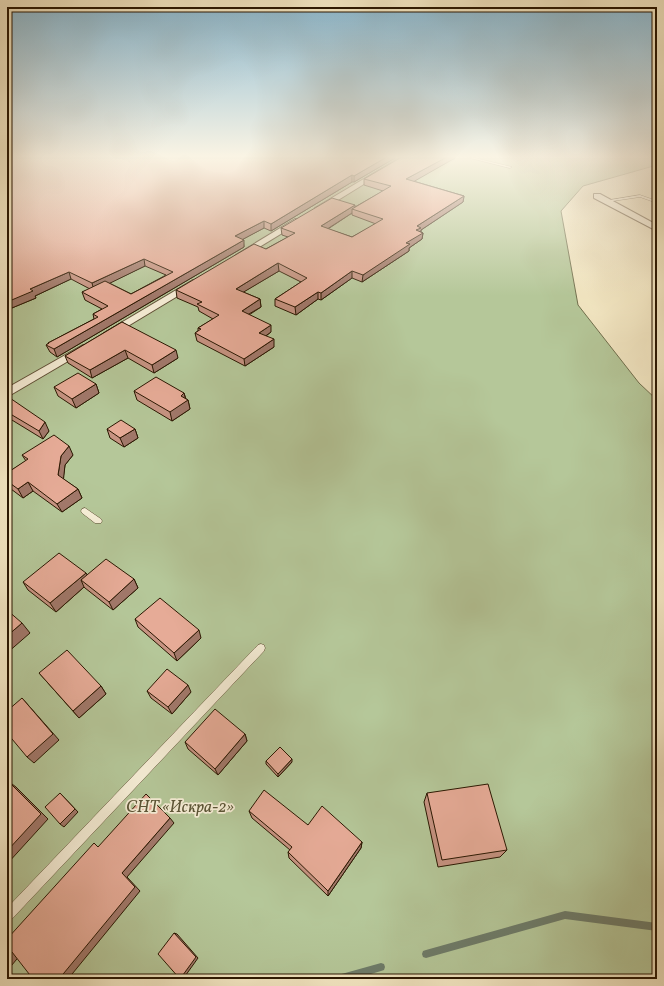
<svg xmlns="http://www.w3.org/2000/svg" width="664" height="986" font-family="Vollkorn,serif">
<rect width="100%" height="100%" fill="#f3e7c3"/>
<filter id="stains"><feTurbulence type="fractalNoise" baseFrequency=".005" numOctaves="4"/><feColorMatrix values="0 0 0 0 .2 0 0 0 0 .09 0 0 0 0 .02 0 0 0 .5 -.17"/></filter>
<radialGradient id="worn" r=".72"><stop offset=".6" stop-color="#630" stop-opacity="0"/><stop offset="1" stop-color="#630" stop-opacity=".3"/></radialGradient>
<polygon fill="#b5c799" stroke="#706f4d" points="7,158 657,158 657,165 583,186 561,211 578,305 639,383 657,400 657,979 7,979"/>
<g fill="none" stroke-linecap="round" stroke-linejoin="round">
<g fill="#6e7c6a" fill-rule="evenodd">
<polygon points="565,911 657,923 657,931 565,919 426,958 423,957 422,954 423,951 426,950"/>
<polygon points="381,963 384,964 385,967 384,970 381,971 354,979 334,979 335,976 338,975"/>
</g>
<g stroke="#5c4b32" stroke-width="1">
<g id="lane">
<polygon points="470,158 475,158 512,167 510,168"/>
<polygon points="640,195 657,201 657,203 640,197 606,202 604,201"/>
<polygon points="85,508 101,519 102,521 101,523 95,523 82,513 81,511 82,509"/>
<polygon points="261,644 264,645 265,648 264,651 11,920 7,922 7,908 258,645"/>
</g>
</g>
<g stroke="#5c4b32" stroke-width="2">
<g id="street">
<polygon points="399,158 406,158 322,210 319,210 315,208"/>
<polygon points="594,194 600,194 657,225 657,231 594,198"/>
<polygon points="295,219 301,219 302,221 243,257 237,257 236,255"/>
<polygon points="193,280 198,283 196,285 113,335 105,335 104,333"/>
<polygon points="83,345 87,346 88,348 87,350 7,397 7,388"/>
</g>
</g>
<use href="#lane" fill="#f7efd8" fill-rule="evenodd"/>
<use href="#street" fill="#f7efd8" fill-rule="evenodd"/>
</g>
<g fill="#c69382" stroke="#2a1701" fill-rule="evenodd">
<path d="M7 158H395L354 182H352L271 231 264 228 243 239 244 247 57 357 50 352 46 345 48 344V343L94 319 93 314 102 309 85 300 82 292 90 289 71 279 35 296 36 298 7 310ZM145 266 166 275 131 294 109 283Z"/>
<path d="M400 158H455L413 181 464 196 463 202 421 230V232L423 233 422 239 409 248V251L362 282 352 278 321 300 318 299 296 315 275 306V299L301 282 279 271 243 292 260 299 261 307 249 315 271 332 266 336 274 347 245 366 197 341 195 333 198 331V328L213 319 199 311 198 307 177 298 176 290 266 249 288 237 282 235 281 228 355 207 383 191 364 185V179ZM352 213V215L376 224 352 237 328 229Z"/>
<polygon points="122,322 178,358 154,373 128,358 92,378 68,363 65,356"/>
<polygon points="96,384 99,393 76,408 58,396 54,387"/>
<polygon points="134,391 184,393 186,399 188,400 190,409 172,421 137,400"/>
<polygon points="7,396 49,431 43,439 7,417"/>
<polygon points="107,429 135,429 138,438 124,447 110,438"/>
<polygon points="22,455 73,455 65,465 63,479 78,489 82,498 62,512 33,491 23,498 7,486 7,473 26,461"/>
<polygon points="86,573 87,575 134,579 138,588 113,610 85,588 84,587 56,612 28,590 23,582"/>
<polygon points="135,619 201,638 177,661 138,627"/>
<polygon points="39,673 101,686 106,694 79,718"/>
<polygon points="147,691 191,692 172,714 151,698"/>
<polygon points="245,734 247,741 218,775 188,749 185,742"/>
<polygon points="266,761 292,762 278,777 266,764"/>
<polygon points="427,793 507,850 500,857 438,867 424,802"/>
<polygon points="249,811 308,825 362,842 361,848 328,896 289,858 288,852 290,850 252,818"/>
</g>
<g fill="#a1786a" stroke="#2a1701">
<polygon points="385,158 395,158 354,182 354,176"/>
<polygon points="445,158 455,158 406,186 406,179"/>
<polygon points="352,175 352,182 271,231 271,224"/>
<polygon points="464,196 463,202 421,230 420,234 423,233 422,239 409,248 409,251 362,282 363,275 406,243 417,226"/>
<polygon points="355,205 355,209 352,209 352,213 321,233 321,226"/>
<polygon points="264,221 264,228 236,243 235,236"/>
<polygon points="244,240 244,247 57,357 54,349"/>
<polygon points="144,259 145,266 94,291 92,283"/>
<polygon points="278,263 279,271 237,296 236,289"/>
<polygon points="352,271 352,278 321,300 321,293"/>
<polygon points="69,272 71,279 35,296 36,298 7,310 7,302 30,289"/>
<polygon points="318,292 318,299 296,315 295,307"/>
<polygon points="260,299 261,307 242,318 242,311"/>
<polygon points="271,325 271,332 260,340 259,333"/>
<polygon points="274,339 274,347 245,366 244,359"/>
<polygon points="125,350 128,358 92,378 90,370"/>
<polygon points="176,350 178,358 154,373 152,365"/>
<polygon points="96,384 99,393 76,408 72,399"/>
<polygon points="184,393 186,401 188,400 190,409 172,421 170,412 181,396"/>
<polygon points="45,422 49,431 43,439 39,431"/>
<polygon points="135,429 138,438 124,447 120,438"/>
<polygon points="69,446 73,455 65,465 63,484 58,475 61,456"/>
<polygon points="28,482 33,491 23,498 18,489"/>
<polygon points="78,489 82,498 62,512 57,504"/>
<polygon points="7,513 10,518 7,520"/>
<polygon points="86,573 91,581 81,580 84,587 56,612 50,603"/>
<polygon points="134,579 138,588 113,610 109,602"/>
<polygon points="22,623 30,633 7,653 7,636"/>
<polygon points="199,630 201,638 177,661 174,653"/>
<polygon points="188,685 191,692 172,714 168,707"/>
<polygon points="101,686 106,694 79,718 73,711"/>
<polygon points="22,698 59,740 34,763 27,757"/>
<polygon points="245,734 247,741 218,775 215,769"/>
<polygon points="292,759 292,762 278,777 278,774"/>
<polygon points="8,781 16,787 48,819 7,864"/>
<polygon points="60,793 78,812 64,827 60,824"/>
<polygon points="170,818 174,823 127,877 140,891 68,979 59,979 122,873"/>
<polygon points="362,842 361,848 328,896 328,891"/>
<polygon points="174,933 177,934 198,958 183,979 180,979"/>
<polygon points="12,952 21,954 7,971 7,958"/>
</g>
<g fill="#e6ab97" stroke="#2a1701">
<polygon points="7,158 385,158 354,176 352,175 271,224 264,221 235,236 244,240 54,349 46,345 49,343 48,343 98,317 93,314 108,306 82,292 105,281 131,294 173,272 144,259 92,283 69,272 30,289 33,291 7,302"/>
<polygon points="400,158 445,158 406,179 464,196 417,226 421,228 416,230 423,233 406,243 410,244 363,275 352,271 321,293 318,292 295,307 275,299 307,278 278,263 236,289 260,299 242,311 271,325 259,333 274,339 244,359 195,333 201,329 198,328 219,315 197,304 202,302 176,290 254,244 266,249 295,233 281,228 332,198 355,205 321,226 352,237 383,219 352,209 391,186 364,179"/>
<polygon points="122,322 176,350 152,365 125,350 90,370 65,356"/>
<polygon points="78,373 96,384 72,399 54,387"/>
<polygon points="156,377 184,393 181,396 188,400 170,412 134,391"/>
<polygon points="7,396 45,422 39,431 7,412"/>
<polygon points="121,420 135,429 120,438 107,429"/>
<polygon points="54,435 69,446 61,456 58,475 78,489 57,504 28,482 18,489 7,481 7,473 28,459 22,455"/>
<polygon points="59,553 86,573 50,603 23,582"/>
<polygon points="106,559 134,579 109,602 81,580"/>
<polygon points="160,598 199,630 174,653 135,619"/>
<polygon points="7,610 22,623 7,636"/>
<polygon points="67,650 101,686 73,711 39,673"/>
<polygon points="167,669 188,685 168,707 147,691"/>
<polygon points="22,698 53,734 27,757 7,733 7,711"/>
<polygon points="215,709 245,734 215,769 185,742"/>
<polygon points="280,747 292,759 278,774 266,761"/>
<polygon points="8,781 41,814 7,851 7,782"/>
<polygon points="488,784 507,850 442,860 427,793"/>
<polygon points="264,790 308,825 322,806 362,842 328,891 288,852 292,847 249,811"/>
<polygon points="60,793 75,809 60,824 45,807"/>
<polygon points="146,794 170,818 122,873 135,887 59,979 33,979 12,952 7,958 7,939 94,843 98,847"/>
<polygon points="174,933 196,957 180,979 158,954"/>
</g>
<linearGradient id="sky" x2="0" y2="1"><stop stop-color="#89b9d2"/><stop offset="0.53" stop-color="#faf4e4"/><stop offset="1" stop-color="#faf4e4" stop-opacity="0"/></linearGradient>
<rect width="664" height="296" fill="url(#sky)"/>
<g text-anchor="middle" stroke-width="3.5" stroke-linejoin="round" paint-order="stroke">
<g font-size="17" font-style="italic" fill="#5b5536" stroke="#f7efd8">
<text x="180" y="812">СНТ «Искра-2»</text>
</g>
</g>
<rect width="664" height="986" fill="none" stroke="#f3e7c3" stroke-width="24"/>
<rect x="8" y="8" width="648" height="970" fill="none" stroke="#2a1701" stroke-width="2"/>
<rect x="12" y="12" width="640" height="962" fill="none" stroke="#2a1701"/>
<rect width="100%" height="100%" filter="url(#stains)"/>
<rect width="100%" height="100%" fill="url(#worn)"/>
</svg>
